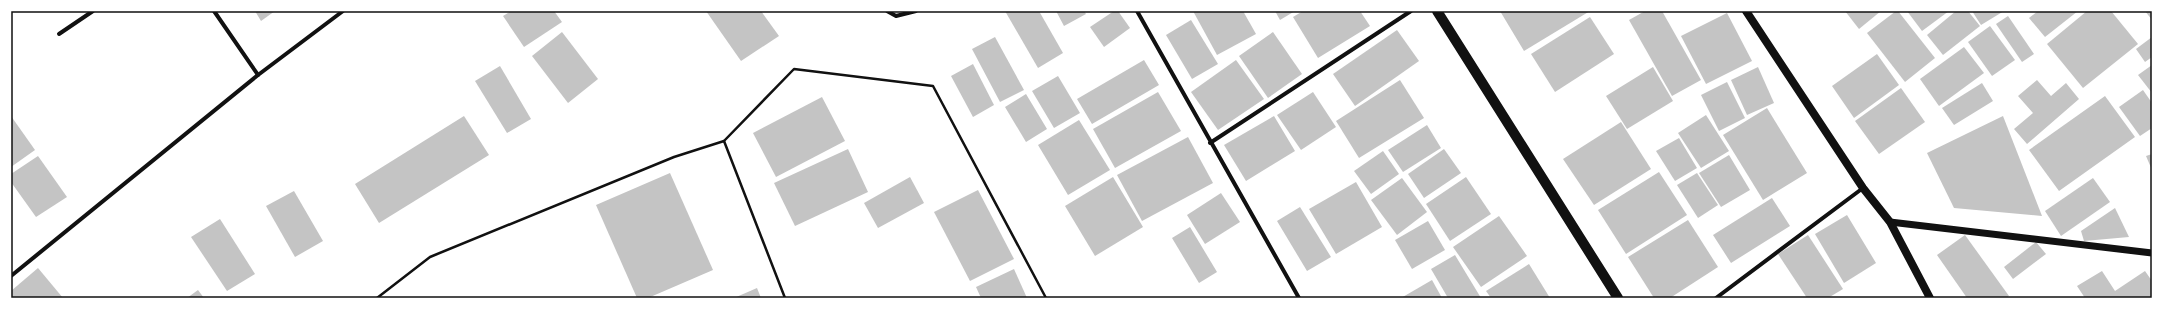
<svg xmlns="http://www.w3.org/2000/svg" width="2163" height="309" font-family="'Fira Sans',sans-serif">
<rect width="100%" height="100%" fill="#fff"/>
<g fill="#c4c4c4">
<polygon points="255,11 275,11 261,21"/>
<polygon points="511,11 554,11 562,22 524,47 503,16"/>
<polygon points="706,11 761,11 779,36 741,61"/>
<polygon points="1005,11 1039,11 1063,53 1038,68"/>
<polygon points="1056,11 1084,11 1086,14 1064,26"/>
<polygon points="1114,11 1118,11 1130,28 1104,47 1090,27"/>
<polygon points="1193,11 1243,11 1256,34 1217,55"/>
<polygon points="1275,11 1295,11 1280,20"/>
<polygon points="1303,11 1360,11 1370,26 1318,58 1293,17"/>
<polygon points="1500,11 1590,11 1524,51"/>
<polygon points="1645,11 1662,11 1701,80 1672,96 1629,20"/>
<polygon points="1845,11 1881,11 1859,29"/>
<polygon points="1896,11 1898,11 1935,58 1905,82 1867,33"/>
<polygon points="1907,11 1949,11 1922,31"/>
<polygon points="1956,11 1968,11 1980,26 1943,55 1927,35"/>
<polygon points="1972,11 2004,11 1981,25"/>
<polygon points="2038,11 2078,11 2045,37 2029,18"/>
<polygon points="2087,11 2111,11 2138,44 2083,88 2047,44"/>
<polygon points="2145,11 2152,11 2152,20"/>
<polygon points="1727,13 1752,61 1706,84 1681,36"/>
<polygon points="2008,16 2034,54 2022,62 1996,24"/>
<polygon points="1590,17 1614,54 1555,92 1531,54"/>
<polygon points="1191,20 1218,64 1192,79 1166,35"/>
<polygon points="1990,26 2015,60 1992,76 1968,42"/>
<polygon points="1397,30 1419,61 1355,106 1333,74"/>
<polygon points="562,32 598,79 568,103 532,56"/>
<polygon points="1273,32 1302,74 1268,98 1239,56"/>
<polygon points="995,37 1024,90 1000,102 972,49"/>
<polygon points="2152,37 2152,57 2145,62 2136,49"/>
<polygon points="1964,47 1984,73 1939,106 1920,79"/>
<polygon points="1877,54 1899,85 1854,118 1832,86"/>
<polygon points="1144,60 1159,85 1092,124 1077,99"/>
<polygon points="1236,60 1264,99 1218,130 1191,92"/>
<polygon points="973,64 994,105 973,117 951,76"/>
<polygon points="2152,65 2152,93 2138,75"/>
<polygon points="500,66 531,119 507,133 475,81"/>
<polygon points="1653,67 1673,101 1627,129 1606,96"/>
<polygon points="1758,67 1774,103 1747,115 1731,80"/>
<polygon points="1058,76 1080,113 1054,128 1032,91"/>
<polygon points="1400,80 1424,118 1359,158 1336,121"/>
<polygon points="2037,80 2051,96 2066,83 2079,99 2027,144 2014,129 2033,113 2018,96"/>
<polygon points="1727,82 1745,118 1719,131 1701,95"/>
<polygon points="1982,83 1993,101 1954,125 1942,108"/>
<polygon points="1901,88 1925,122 1879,154 1855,121"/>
<polygon points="2143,90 2152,103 2152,128 2140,136 2119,107"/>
<polygon points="1158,92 1181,131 1115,168 1093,129"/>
<polygon points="1313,92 1336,127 1301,150 1277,115"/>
<polygon points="1026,94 1047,129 1026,142 1005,107"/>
<polygon points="2105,96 2135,137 2059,191 2029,150"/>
<polygon points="822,97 845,141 776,177 753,133"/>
<polygon points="1767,108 1807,173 1763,200 1723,135"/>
<polygon points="1706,115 1729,151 1701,168 1678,133"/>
<polygon points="11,116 35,150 11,167"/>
<polygon points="464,116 489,155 379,223 355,184"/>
<polygon points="1274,116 1295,151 1246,181 1224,145"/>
<polygon points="2003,116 2042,216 1954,208 1927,153"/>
<polygon points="1079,120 1110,170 1068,195 1038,145"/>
<polygon points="1621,122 1651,169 1594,205 1563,159"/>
<polygon points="1427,125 1441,148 1403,172 1388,150"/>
<polygon points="1188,137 1213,183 1142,221 1117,175"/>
<polygon points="1679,138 1697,168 1675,181 1656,151"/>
<polygon points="848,149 868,192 795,226 774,183"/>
<polygon points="1444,149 1461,173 1424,198 1408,174"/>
<polygon points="1383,151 1399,174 1371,194 1354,171"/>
<polygon points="2152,154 2152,170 2146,156"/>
<polygon points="1729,155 1750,190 1721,207 1699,173"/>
<polygon points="38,156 67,197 36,217 11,182 11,174"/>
<polygon points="1659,172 1687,215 1626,254 1598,210"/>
<polygon points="670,173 713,270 648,298 637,298 596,205"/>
<polygon points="1697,173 1718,205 1698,218 1677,185"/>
<polygon points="910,177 924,203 878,228 864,203"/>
<polygon points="1113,177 1143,227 1095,256 1065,206"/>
<polygon points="1466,177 1491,214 1450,241 1426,204"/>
<polygon points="1402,178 1427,212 1397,235 1371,200"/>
<polygon points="2093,178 2110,202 2061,236 2045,211"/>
<polygon points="1356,182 1382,227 1336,254 1309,209"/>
<polygon points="978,190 1014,259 970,281 934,212"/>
<polygon points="294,191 323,241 295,257 266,206"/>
<polygon points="1221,193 1240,222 1205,244 1187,215"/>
<polygon points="1772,198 1790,226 1731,263 1713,235"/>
<polygon points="1300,207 1331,257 1307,271 1277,221"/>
<polygon points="2115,208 2129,237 2084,241 2081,231"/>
<polygon points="1847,215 1876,263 1844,283 1815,234"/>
<polygon points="1499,216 1527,256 1481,287 1453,247"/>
<polygon points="220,219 255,274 227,291 191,237"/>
<polygon points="1688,220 1718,267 1670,298 1654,298 1628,257"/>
<polygon points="1428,221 1445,250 1412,269 1395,240"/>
<polygon points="1190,227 1217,272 1199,283 1172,238"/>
<polygon points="1808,235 1843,289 1828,298 1807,298 1778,254"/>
<polygon points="1965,235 2009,296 2006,298 1967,298 1937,255"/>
<polygon points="2036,242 2046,254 2013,279 2004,267"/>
<polygon points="1455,255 1481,298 1448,298 1431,269"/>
<polygon points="1529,264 1550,298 1491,298 1486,291"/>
<polygon points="38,268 63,298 11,298 11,291"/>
<polygon points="1014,269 1027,298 981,298 976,287"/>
<polygon points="2102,271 2115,291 2145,271 2152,281 2152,298 2085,298 2077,286"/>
<polygon points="1432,280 1442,298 1401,298"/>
<polygon points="757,288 761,298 734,298"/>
<polygon points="198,290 204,298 187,298"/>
</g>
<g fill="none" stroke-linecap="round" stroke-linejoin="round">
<g stroke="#111" stroke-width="2.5">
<polyline points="724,141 794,69 933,86 1046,298"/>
<polyline points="377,298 430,257 674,157 724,141 785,298"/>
</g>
<g stroke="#111" stroke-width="4">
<polyline points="214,11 258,75"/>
<polyline points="887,11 896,16 916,11"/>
<polyline points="1137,11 1299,298"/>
<polyline points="59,34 93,11"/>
<polyline points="1210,143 1411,11"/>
<polyline points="11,276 258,75 343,11"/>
<polyline points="1716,298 1863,188"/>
</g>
<polyline stroke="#111" stroke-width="7" points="1890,222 2152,253"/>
<polyline stroke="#111" stroke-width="8" points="1746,11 1863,188 1890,222 1930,298"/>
<polyline stroke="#111" stroke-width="10" points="1437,11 1618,298"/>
</g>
<rect width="2163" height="309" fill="none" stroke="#ffffff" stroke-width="24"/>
<rect x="12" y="12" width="2139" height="285" fill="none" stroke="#111" stroke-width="1.5"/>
</svg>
